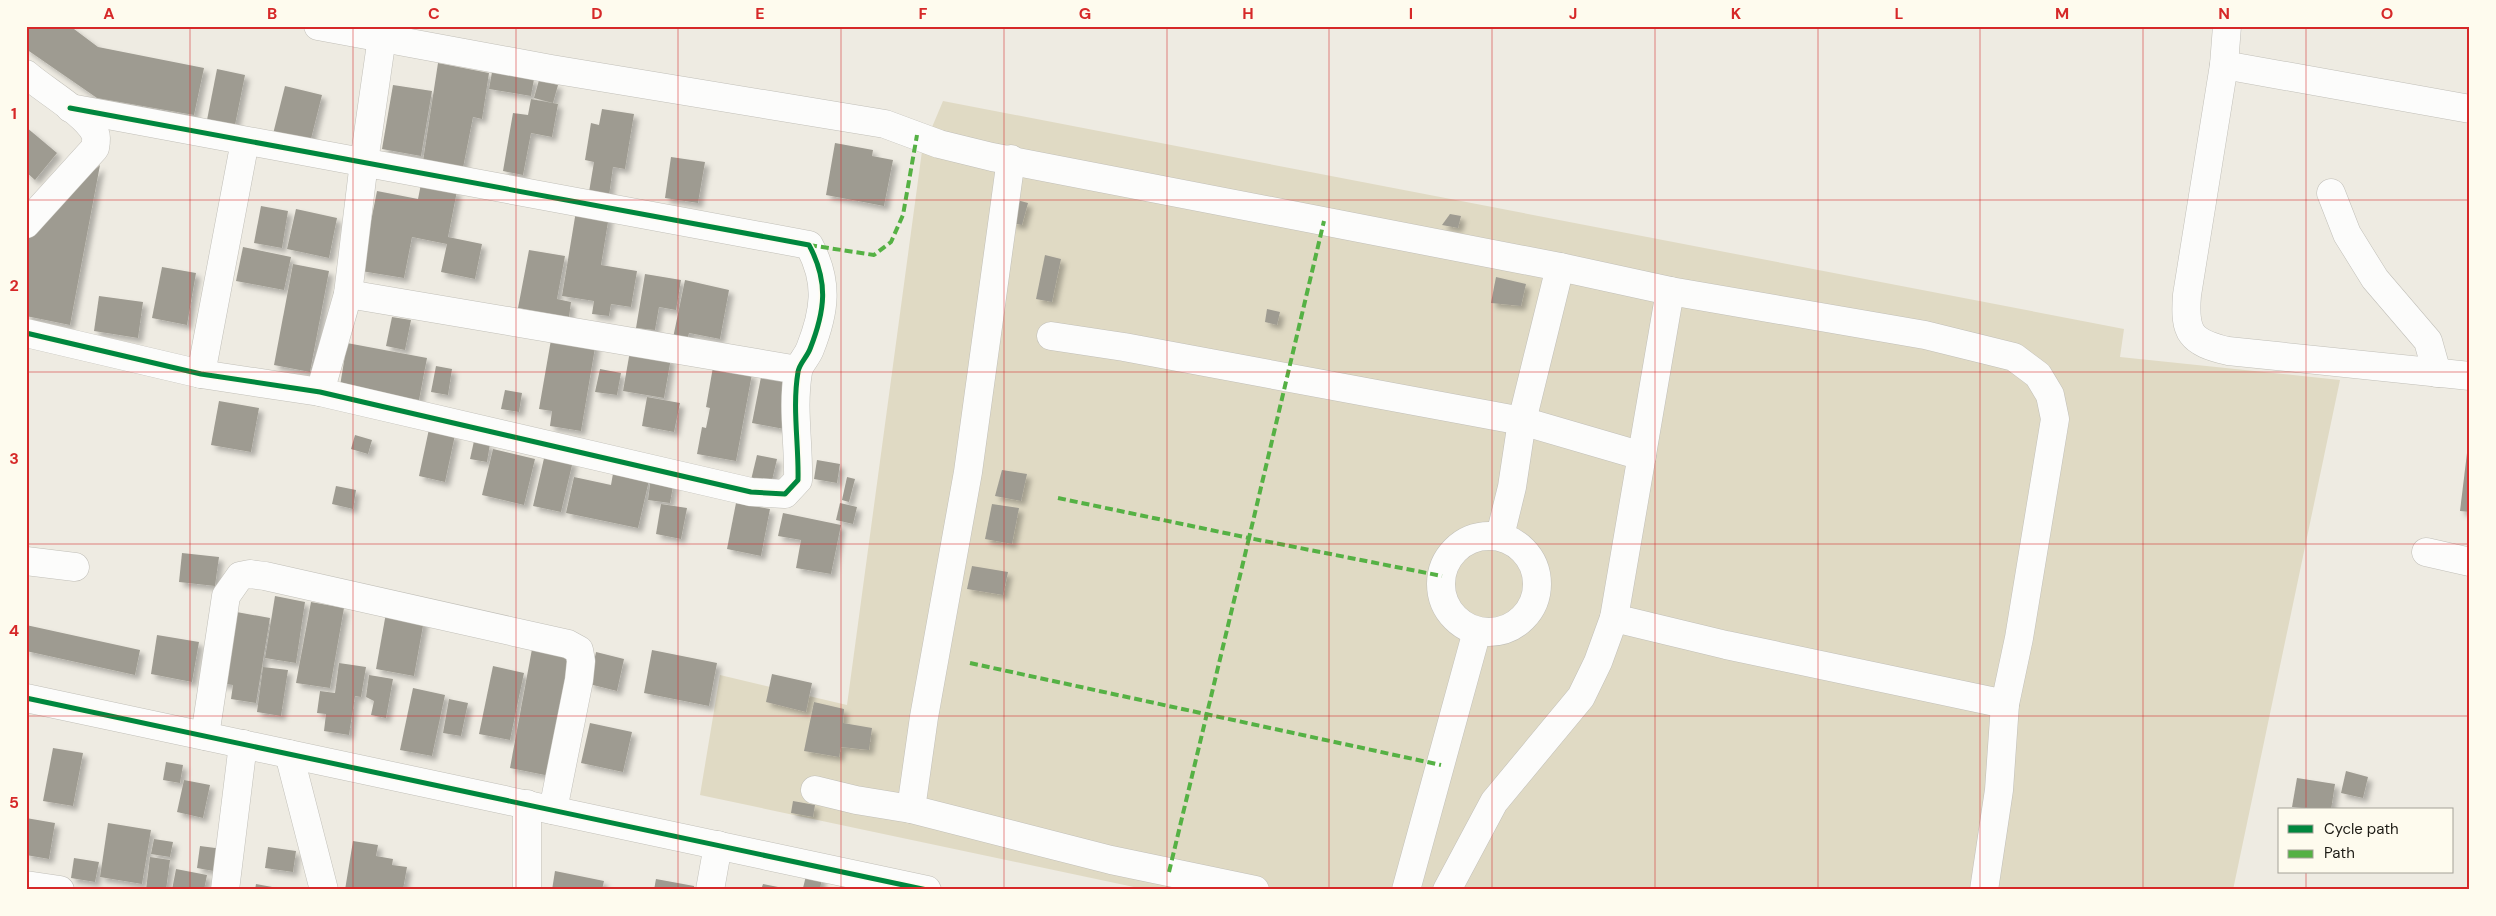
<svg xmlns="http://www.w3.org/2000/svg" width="2496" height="916" font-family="'DM Sans',sans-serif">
<defs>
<filter id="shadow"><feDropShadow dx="4.5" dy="4.5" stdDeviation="2.5" flood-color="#0004"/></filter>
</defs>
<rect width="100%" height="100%" fill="#eeebe2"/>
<polygon fill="#e0dac4" points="943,101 2124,329 2120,357 2340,380 2233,890 1148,890 700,795 720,675 847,705 922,151"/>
<g fill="#9e9b91" filter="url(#shadow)">
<polygon points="26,26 70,26 98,47 204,68 194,115 97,98 26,49"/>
<polygon points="438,63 489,73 482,119 473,117 463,168 423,161"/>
<polygon points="217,69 245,75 235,125 207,120"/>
<polygon points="492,72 534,79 531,96 489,89"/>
<polygon points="539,80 558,85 553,103 534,98"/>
<polygon points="393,85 432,91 421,156 382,149"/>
<polygon points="285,86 322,95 309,147 272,138"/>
<polygon points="531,99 558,104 552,137 531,133 523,175 503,171 513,113 528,115"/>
<polygon points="602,109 634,114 625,169 613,167 609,196 589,192 594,162 585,160 591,123 599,125"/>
<polygon points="26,127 57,153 35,180 26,172"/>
<polygon points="835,143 873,150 872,156 893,160 884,206 826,195"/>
<polygon points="671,157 705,162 698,203 665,198"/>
<polygon points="100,165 70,325 26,316 26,234 35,222"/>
<polygon points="421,184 457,191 448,237 482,244 475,279 441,272 447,244 412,237 404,278 361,271 377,191 418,199"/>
<polygon points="1017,200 1028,203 1022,225 1011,223"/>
<polygon points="261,206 288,211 282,248 254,243"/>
<polygon points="296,209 337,218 329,258 287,249"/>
<polygon points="576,211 609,216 601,265 637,271 631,307 611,304 609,316 592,314 594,301 562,296"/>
<polygon points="1450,214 1461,216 1458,228 1442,225"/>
<polygon points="243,247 291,257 284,290 236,281"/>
<polygon points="529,250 565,256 557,299 571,302 569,317 518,308"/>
<polygon points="1045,255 1061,259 1052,302 1036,299"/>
<polygon points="293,264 329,271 310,372 274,365"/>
<polygon points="162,267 196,273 187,325 152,318"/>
<polygon points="645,274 681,280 676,310 659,307 655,330 636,328"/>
<polygon points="1496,277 1526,284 1521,306 1491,303"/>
<polygon points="685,280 729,290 720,339 689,333 687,341 673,338"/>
<polygon points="99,296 143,302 138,338 94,331"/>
<polygon points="1267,309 1280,312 1277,325 1265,322"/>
<polygon points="392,317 411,320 405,350 386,346"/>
<polygon points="552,334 596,342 581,431 550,426 552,411 539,409"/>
<polygon points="347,343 427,358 419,400 340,386"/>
<polygon points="630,351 671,358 664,398 623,391"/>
<polygon points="436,366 452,369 448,395 431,392"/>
<polygon points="713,367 752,374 736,461 697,454 702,427 706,428 710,408 706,407"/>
<polygon points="600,369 621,373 617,395 595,392"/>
<polygon points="761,377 793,383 784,429 752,423"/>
<polygon points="505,390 522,393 519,412 501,409"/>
<polygon points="647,397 680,403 674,432 642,426"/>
<polygon points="219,401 259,408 251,452 211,445"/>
<polygon points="429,429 455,435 445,482 419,476"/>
<polygon points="355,435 372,440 368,454 351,449"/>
<polygon points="474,441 490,444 487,462 470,459"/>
<polygon points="493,449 535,459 524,505 482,495"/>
<polygon points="2467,453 2470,454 2470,512 2460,511"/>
<polygon points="545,454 573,461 561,512 533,506"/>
<polygon points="757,455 777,459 771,485 751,480"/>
<polygon points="817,460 840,464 837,483 814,479"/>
<polygon points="614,468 650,476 638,528 566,513 574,477 611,485"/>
<polygon points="1002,470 1027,474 1021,501 995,496"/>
<polygon points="651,477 674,481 670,503 648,500"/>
<polygon points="847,477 855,479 849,502 842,500"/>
<polygon points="336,486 356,490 353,509 332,504"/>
<polygon points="736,503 770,509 761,556 727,549"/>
<polygon points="840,503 857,507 853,524 836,520"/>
<polygon points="661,504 687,508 681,539 656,534"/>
<polygon points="992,504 1019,508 1012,544 985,539"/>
<polygon points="783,513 841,525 831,574 796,568 801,540 778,536"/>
<polygon points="182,553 219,557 215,586 179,582"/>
<polygon points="972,566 1008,572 1003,595 967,589"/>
<polygon points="275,596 305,602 296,663 265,658"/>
<polygon points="311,602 344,608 330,688 296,683"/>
<polygon points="231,611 270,618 256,703 231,699 233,685 219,683"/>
<polygon points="386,613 424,620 414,676 376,669"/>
<polygon points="26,625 140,650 135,675 26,651"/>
<polygon points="157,635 199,642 192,682 151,674"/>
<polygon points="532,649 572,656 550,776 510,768"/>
<polygon points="652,650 717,663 709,706 644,693"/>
<polygon points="596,652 624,659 617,691 589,684"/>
<polygon points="339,663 366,667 361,697 355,696 349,735 324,731 326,714 317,713 320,691 335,693"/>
<polygon points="493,666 524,673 510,740 479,734"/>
<polygon points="263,667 288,670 281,716 257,712"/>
<polygon points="772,674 812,683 806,712 766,702"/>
<polygon points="369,675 393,679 386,718 371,715 374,701 366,697"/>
<polygon points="413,688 445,695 432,756 400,750"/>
<polygon points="449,699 468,703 461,736 443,733"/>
<polygon points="814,702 844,709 843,723 872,728 869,750 841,747 839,757 804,751"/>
<polygon points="590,723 632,732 623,772 581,763"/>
<polygon points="53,748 83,753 73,806 43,801"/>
<polygon points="166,762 183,765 180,783 163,780"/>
<polygon points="2346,771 2368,777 2363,798 2341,793"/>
<polygon points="2297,778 2335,784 2331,810 2292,807"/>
<polygon points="184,780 210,785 203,818 177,812"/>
<polygon points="793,801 815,805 813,817 791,813"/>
<polygon points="26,818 55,823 49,859 26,855"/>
<polygon points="108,823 151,830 142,884 100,877"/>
<polygon points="154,839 173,842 170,857 151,854"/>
<polygon points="353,841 378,845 376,856 393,859 392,865 407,867 403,890 345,890"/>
<polygon points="200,846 223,849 219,872 197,868"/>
<polygon points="268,847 296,851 293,872 265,868"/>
<polygon points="150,857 170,860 166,890 146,890"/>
<polygon points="74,858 99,862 95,882 71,878"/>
<polygon points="176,869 207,875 204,890 172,890"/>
<polygon points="555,871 604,881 602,890 552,890"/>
<polygon points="807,872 822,877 820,890 803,888"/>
<polygon points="656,879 694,886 694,890 654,890"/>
<polygon points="256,884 283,889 283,890 255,890"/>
<polygon points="763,884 778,887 777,890 761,890"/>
</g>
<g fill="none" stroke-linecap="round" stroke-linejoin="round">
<g stroke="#c1bfb8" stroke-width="29">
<g id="minor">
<polyline points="318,26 551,69 885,124 939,144 992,157 1560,267 1670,291"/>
<path d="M2227 26 2224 65 2187 295C2184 333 2190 342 2228 351L2470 376"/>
<polyline points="2224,65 2470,109"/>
<path d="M26 74C44 90 85 113 95 133 97 138 96 143 95 148L26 224"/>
<polyline points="1011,159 968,472 924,717 911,809 1111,860 1255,890"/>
<polyline points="2331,193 2347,234 2375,279 2428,341 2437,373"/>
<polygon points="1670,291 1925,335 2014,357 2038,375 2050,395 2055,419 2019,638 2005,704 1726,645 1614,618"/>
<polyline points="348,294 798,370"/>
<path d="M26 333 201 374 320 392 751 492 785 494 798 480C799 445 792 408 798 372 799 364 807 357 810 349 825 311 829 282 809 245L70 108"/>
<polyline points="1051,336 1124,347 1522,421 1642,456"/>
<polyline points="201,374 245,141"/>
<polyline points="320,392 348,294 364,162 382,37"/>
<circle cx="1489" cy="584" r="48"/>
<polyline points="1500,536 1512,487 1522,421 1560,267"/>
<polyline points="2426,552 2470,562"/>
<polyline points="26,561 75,567"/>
<polyline points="26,698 927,890"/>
<polyline points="205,736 226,596 240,576 250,574 265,576 568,644 579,650 581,661 579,680 553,810"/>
<polyline points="289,754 324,890"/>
<polyline points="815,790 856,800 911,809"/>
<polyline points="26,885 60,890"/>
<polyline points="225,890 243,744"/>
<polyline points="527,890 527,804"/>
<polyline points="710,890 718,845"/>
<polyline points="1406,890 1477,631"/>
<polyline points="1447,890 1494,802 1581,697 1598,662 1614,618"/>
<polyline points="1984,890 1999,790 2005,704"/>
</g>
</g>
<use href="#minor" stroke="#fcfcfb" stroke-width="28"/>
<g stroke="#55b144" stroke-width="4" stroke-dasharray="8 4" stroke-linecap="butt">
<polyline points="809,245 874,255 891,242 903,215 917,135"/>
<polyline points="1058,498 1249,538 1324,221"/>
<polyline points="970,663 1441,765"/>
<polyline points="1169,872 1249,538 1442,576"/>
</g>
<g stroke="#fefbee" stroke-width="8">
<g id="cycleway">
<path d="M26 333 201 374 320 392 751 492 785 494 798 480C799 445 792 408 798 372 799 364 807 357 810 349 825 311 829 282 809 245L70 108"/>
<polyline points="26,698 927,890"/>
</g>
</g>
<use href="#cycleway" stroke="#00873e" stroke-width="5"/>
</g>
<path fill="none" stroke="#d62828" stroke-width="1" stroke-opacity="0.55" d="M190 26V890M353 26V890M516 26V890M678 26V890M841 26V890M1004 26V890M1167 26V890M1329 26V890M1492 26V890M1655 26V890M1818 26V890M1980 26V890M2143 26V890M2306 26V810M26 200H2470M26 372H2470M26 544H2470M26 716H2470M2306 872V890"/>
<rect width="2496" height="916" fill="none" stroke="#fefbee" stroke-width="55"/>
<rect x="2278" y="808" width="175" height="65" fill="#fefbee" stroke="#a4a197"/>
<rect x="2288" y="825" width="25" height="8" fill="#00873e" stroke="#a4a197"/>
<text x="2324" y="834" font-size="15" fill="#1c1a14">Cycle path</text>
<rect x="2288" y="850" width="25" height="8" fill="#55b144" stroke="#a4a197"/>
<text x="2324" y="858" font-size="15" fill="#1c1a14">Path</text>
<rect x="28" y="28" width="2440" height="860" fill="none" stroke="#d62828" stroke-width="2"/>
<g font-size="16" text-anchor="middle" font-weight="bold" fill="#d62828">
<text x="109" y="19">A</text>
<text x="272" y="19">B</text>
<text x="434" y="19">C</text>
<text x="597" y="19">D</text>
<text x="760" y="19">E</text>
<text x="923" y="19">F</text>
<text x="1085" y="19">G</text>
<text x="1248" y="19">H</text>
<text x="1411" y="19">I</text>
<text x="1573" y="19">J</text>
<text x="1736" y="19">K</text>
<text x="1899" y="19">L</text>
<text x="2062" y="19">M</text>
<text x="2224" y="19">N</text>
<text x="2387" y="19">O</text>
<text x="14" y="119">1</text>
<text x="14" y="291">2</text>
<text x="14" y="464">3</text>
<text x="14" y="636">4</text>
<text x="14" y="808">5</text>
</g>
</svg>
